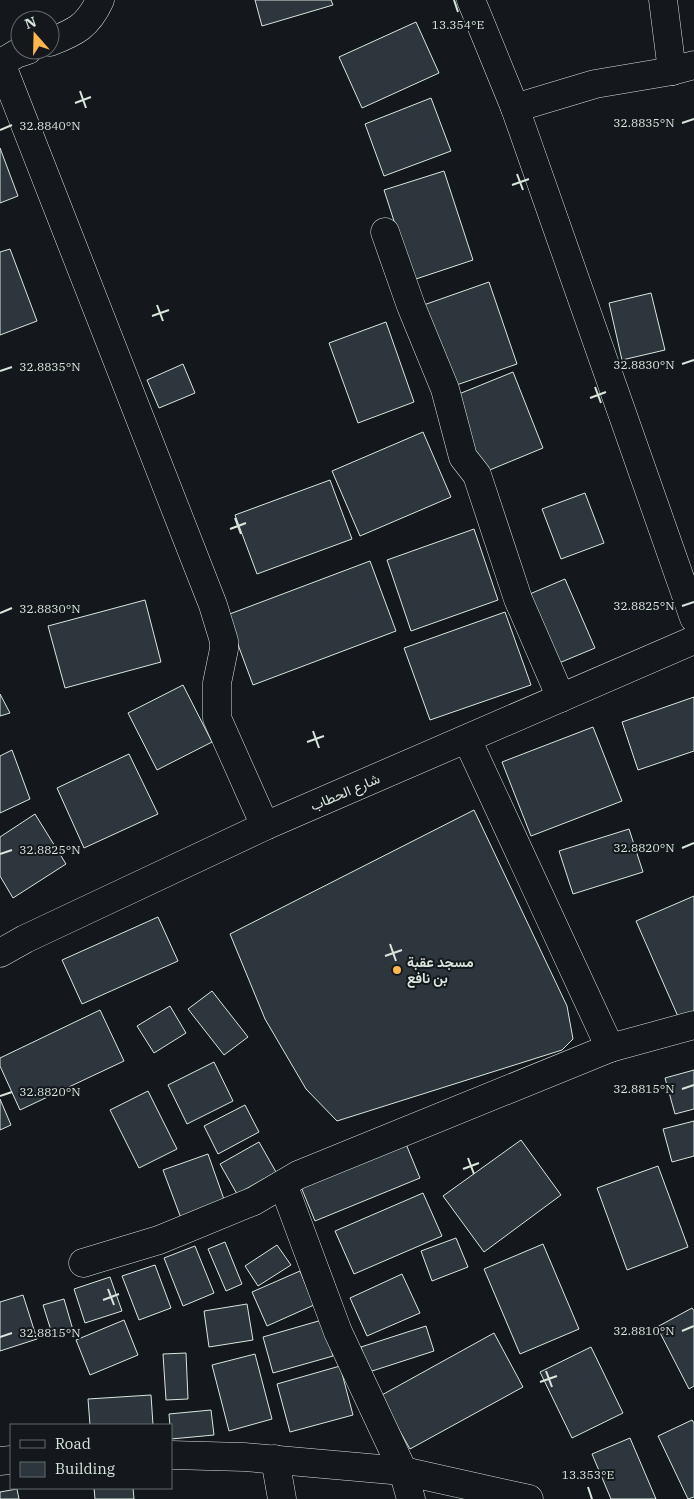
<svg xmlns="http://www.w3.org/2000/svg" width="694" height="1499" font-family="'IBM Plex Serif',Vazirmatn,serif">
<rect width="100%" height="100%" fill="#14181c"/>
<g fill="#2c363c" stroke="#d8e6dc">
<polygon points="255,0 331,0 333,5 262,26"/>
<polygon points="416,22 439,73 362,108 339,57"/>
<polygon points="431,98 451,151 384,176 365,124"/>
<polygon points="0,148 18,196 0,203"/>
<polygon points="444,171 473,260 413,280 384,190"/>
<polygon points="10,249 37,321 0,335 0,252"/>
<polygon points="489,282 517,364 445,389 418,307"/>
<polygon points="651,293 665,350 622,360 609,303"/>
<polygon points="386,322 414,402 358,423 329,343"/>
<polygon points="183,364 195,393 159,408 147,380"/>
<polygon points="513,372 543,448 480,474 449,398"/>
<polygon points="423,432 451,497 360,536 332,471"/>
<polygon points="330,480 352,539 257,574 235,515"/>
<polygon points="585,493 604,543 561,559 542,509"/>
<polygon points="474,529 498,600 411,631 387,560"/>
<polygon points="370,561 396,631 253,685 227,615"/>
<polygon points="565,579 595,648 547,668 518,599"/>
<polygon points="145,600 161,662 65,688 48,626"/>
<polygon points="505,612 531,685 430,720 404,648"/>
<polygon points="183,685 212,742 157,770 128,713"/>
<polygon points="0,694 10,713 0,716"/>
<polygon points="694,697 694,751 638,770 622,722"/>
<polygon points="593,727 622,801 531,836 502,762"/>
<polygon points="12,750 30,799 0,813 0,756"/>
<polygon points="129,754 158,814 84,848 57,788"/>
<polygon points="474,810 567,1006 573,1039 562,1050 337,1121 306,1089 265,1019 230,934"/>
<polygon points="35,814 66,864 13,898 0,876 0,837"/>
<polygon points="629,829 643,872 573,894 559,851"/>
<polygon points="694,896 694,1015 680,1021 636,921"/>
<polygon points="158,917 178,961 82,1004 62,960"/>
<polygon points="212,991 248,1037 224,1055 188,1009"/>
<polygon points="170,1006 186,1033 154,1053 137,1026"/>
<polygon points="100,1010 124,1061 20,1110 0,1066 0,1058"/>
<polygon points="214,1062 233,1101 187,1124 168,1085"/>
<polygon points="694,1070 694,1109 675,1114 665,1078"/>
<polygon points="148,1091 177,1149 139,1168 110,1110"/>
<polygon points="0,1099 11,1125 0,1130"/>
<polygon points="245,1105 259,1132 218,1154 204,1126"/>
<polygon points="694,1121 694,1156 672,1162 663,1129"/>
<polygon points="521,1140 561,1195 484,1252 443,1196"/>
<polygon points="259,1142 276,1172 237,1194 220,1164"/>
<polygon points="406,1144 420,1178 315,1221 301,1187"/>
<polygon points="208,1154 226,1205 182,1221 163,1170"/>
<polygon points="658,1166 688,1247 627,1270 597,1188"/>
<polygon points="423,1193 442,1236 354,1274 335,1231"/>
<polygon points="456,1238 468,1267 432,1281 421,1251"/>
<polygon points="225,1242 242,1284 226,1291 208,1249"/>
<polygon points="543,1244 579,1329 520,1354 484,1269"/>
<polygon points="277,1245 291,1265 258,1286 245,1266"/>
<polygon points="195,1246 214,1293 183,1306 164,1258"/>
<polygon points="155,1265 171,1308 139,1320 122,1276"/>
<polygon points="300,1271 314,1305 267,1326 252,1292"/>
<polygon points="402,1274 420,1313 367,1336 350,1298"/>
<polygon points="110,1277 122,1311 85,1323 74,1289"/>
<polygon points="23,1295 37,1339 0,1351 0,1302"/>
<polygon points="64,1299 73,1330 53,1337 43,1305"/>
<polygon points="247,1304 253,1340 209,1347 204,1311"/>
<polygon points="692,1308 694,1311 694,1386 689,1389 657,1327"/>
<polygon points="124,1320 138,1355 90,1375 76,1340"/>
<polygon points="322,1320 333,1356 273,1373 263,1337"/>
<polygon points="426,1326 434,1351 369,1372 361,1347"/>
<polygon points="494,1333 523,1387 410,1449 380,1396"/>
<polygon points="591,1347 623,1413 572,1438 540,1372"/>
<polygon points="186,1353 188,1399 166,1400 163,1354"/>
<polygon points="255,1354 272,1419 229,1431 212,1365"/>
<polygon points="340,1366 353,1415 290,1432 277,1384"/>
<polygon points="151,1395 153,1425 90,1425 88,1399"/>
<polygon points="211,1410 214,1435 171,1439 169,1414"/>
<polygon points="692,1420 694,1423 694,1497 688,1499 658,1436"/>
<polygon points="630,1438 656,1499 611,1499 592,1454"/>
<polygon points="94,1488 133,1488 134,1499 95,1499"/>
<polygon points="17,1489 19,1499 0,1499 0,1492"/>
</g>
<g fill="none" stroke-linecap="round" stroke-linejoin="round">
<g stroke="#d8e6dc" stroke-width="29">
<g id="minor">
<polyline points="471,0 515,108 694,618"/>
<polyline points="663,0 672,71"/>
<path d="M50 42C76 32 88 26 100 0"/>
<polyline points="0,63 1,63 213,605 224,641 224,649 217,683 217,718 265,826"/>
<polyline points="1,63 16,54 28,50"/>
<polyline points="515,108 595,84 672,71 694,65"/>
<polyline points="385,232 411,306 445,389 463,457 477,475 518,599 561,698"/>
<polyline points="467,739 610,1048"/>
<polyline points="0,953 25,939 265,826 694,640"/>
<polyline points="283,1184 338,1332 403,1471 411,1499"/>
<polyline points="83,1263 159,1240 254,1201 298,1175 610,1048 694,1025"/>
<polyline points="171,1455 244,1457 403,1471 529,1499"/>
<polyline points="275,1459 282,1499"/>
<polyline points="0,1461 11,1460"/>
</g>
</g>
<use href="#minor" stroke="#14181c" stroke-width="28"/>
</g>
<path fill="none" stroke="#d8e6dc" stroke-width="2" d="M454 0 458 12M80 91 86 108M75 103 91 97M682 123 694 119M0 130 12 125M517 174 523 190M512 185 529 179M157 305 163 321M152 316 169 310M682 364 694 360M0 371 12 367M595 387 601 403M590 398 606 392M235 518 241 534M230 529 246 523M682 606 694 602M0 613 12 608M313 731 319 748M307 742 324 736M682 848 694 843M0 854 12 850M390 944 396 961M385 956 402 950M682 1089 694 1085M0 1096 12 1092M468 1158 474 1174M463 1169 479 1163M108 1289 114 1305M103 1300 119 1294M682 1331 694 1326M0 1337 12 1333M546 1371 552 1387M540 1382 557 1376M588 1487 592 1499"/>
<circle fill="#ffb74d" stroke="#14181c" stroke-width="2" cx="397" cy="970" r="5"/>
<g text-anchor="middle" stroke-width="4" stroke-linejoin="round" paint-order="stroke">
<g font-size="14" fill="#d8e6dc" stroke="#14181c">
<text transform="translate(345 792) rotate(-23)" y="5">شارع الحطاب</text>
</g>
<g font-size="14" font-weight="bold" fill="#d8e6dc" stroke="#14181c" text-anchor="start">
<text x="407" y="967">مسجد عقبة<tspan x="407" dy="16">بن نافع</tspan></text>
</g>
</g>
<g font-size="12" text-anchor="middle" fill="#d8e6dc" stroke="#14181c" stroke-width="4" stroke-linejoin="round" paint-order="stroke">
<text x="458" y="29">13.354°E</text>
<text x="644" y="127">32.8835°N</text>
<text x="50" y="130">32.8840°N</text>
<text x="644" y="369">32.8830°N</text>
<text x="50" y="371">32.8835°N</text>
<text x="644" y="610">32.8825°N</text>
<text x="50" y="613">32.8830°N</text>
<text x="644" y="852">32.8820°N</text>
<text x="50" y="854">32.8825°N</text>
<text x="644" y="1093">32.8815°N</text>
<text x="50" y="1096">32.8820°N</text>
<text x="644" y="1335">32.8810°N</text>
<text x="50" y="1337">32.8815°N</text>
<text x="588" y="1479">13.353°E</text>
</g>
<rect x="10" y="1424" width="162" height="65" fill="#14181c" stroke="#626a69"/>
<rect x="20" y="1440" width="25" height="8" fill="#14181c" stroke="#626a69"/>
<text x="55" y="1449" font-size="15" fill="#d8e6dc">Road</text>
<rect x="20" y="1462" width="25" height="15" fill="#2c363c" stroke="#626a69"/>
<text x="55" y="1474" font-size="15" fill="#d8e6dc">Building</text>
<g transform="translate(35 35) rotate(340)"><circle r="24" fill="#14181c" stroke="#626a69"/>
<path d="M0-4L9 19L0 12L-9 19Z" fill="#ffb74d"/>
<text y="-8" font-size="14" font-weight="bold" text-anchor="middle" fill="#d8e6dc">N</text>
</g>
</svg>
